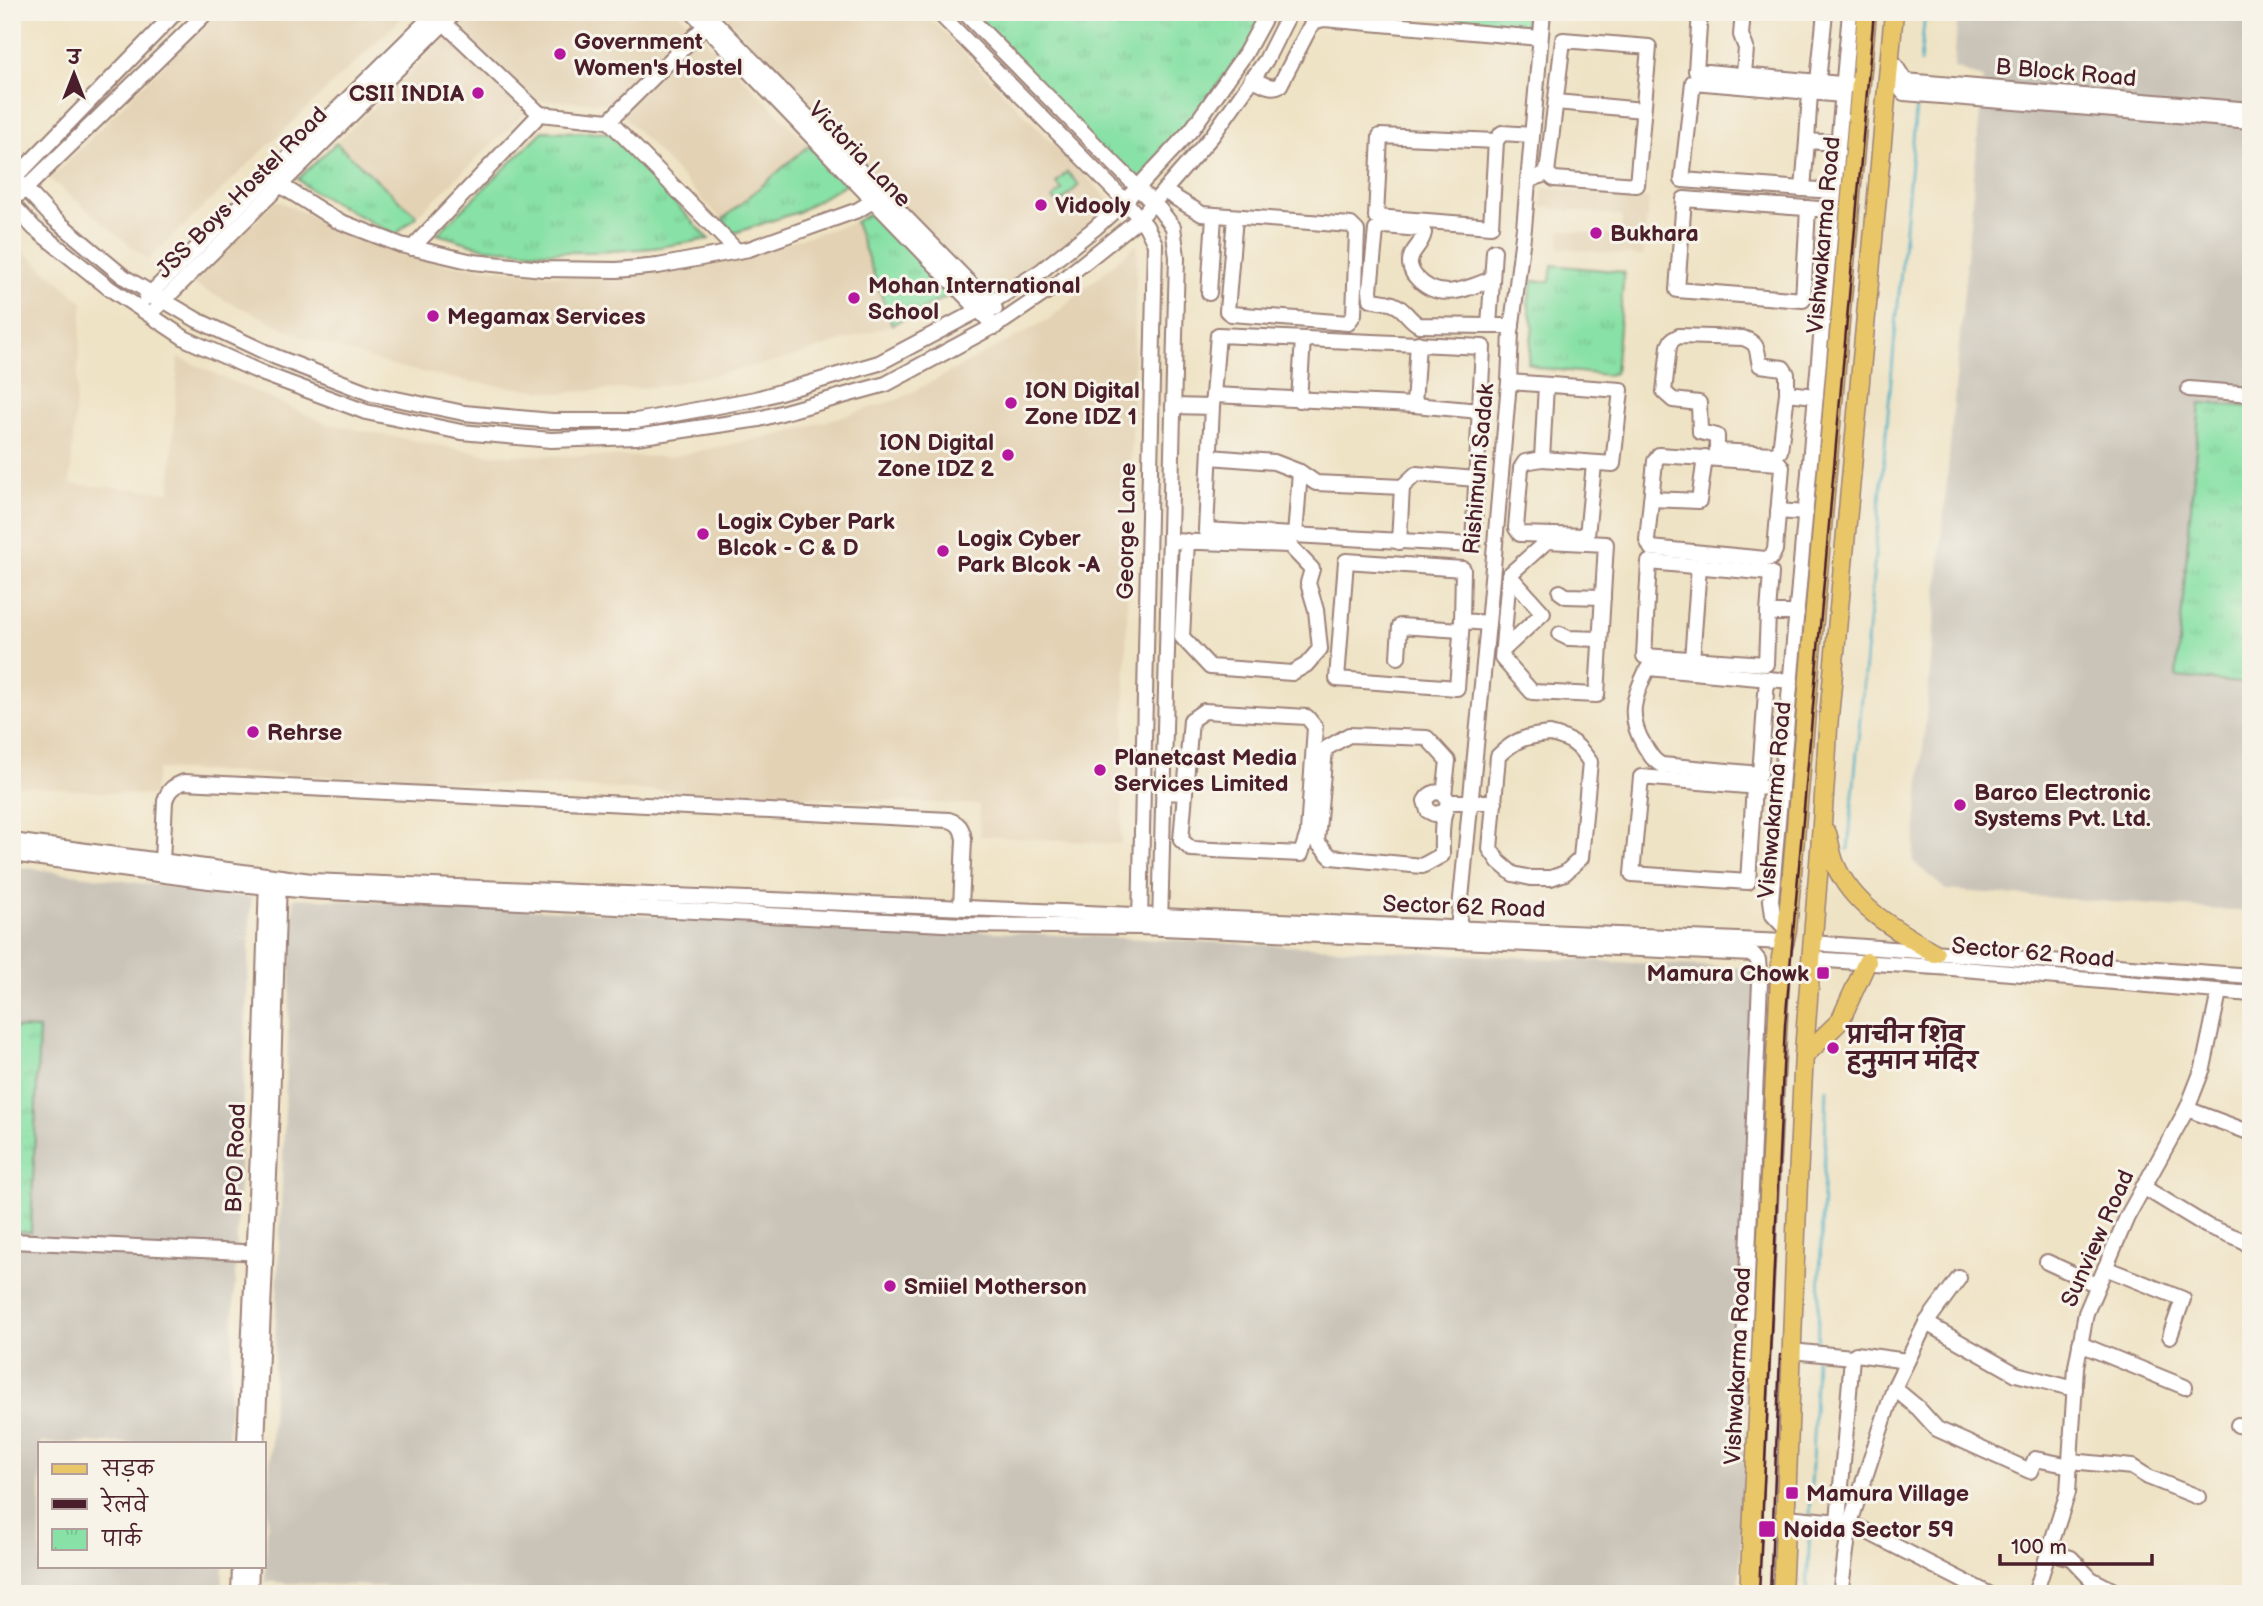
<svg xmlns="http://www.w3.org/2000/svg" width="2263" height="1606" font-family="'Balsamiq Sans','Playpen Sans Deva',sans-serif">
<defs>
<pattern id="park-tufts" width="24" height="20" patternUnits="userSpaceOnUse" patternTransform="scale(1.75)"><rect width="24" height="20" fill="#88e1a6"/><path d="M3 7l-1-3M5 7V3M7 7l1-3M15 17l-1-3M17 17v-4M19 17l1-3" fill="none" stroke="#77c18f"/></pattern>
</defs>
<rect width="100%" height="100%" fill="#f7f3e8"/>
<filter id="ink" filterUnits="userSpaceOnUse"><feTurbulence type="fractalNoise" baseFrequency=".0143" numOctaves="2"/><feDisplacementMap in="SourceGraphic" scale="14" xChannelSelector="R" yChannelSelector="G"/><feConvolveMatrix kernelMatrix="1 2 1 2 8 2 1 2 1" color-interpolation-filters="sRGB"/></filter>
<filter id="wash" filterUnits="userSpaceOnUse"><feTurbulence type="fractalNoise" baseFrequency=".00686" numOctaves="4" result="noise"/><feDisplacementMap in="SourceGraphic" scale="28" xChannelSelector="R" yChannelSelector="G"/><feGaussianBlur stdDeviation="1.57" result="paint"/><feColorMatrix in="noise" values="0 0 0 0 0 0 0 0 0 0 0 0 0 0 0 0 0 1.4 0 .05"/><feComposite in="paint" operator="in"/></filter>
<g filter="url(#wash)">
<rect width="100%" height="100%" fill="#efe3c5"/>
<g fill="#e3d2b4">
<polygon points="215,12 408,12 148,260 50,179"/>
<polygon points="473,12 678,12 809,145 722,220 610,102 537,101 417,216 336,143"/>
<polygon points="722,12 924,12 1117,208 995,300 982,296"/>
<polygon points="1543,188 1649,199 1643,256 1559,248 1561,230 1620,236 1623,216 1541,207"/>
<polygon points="276,200 376,245 447,264 566,276 736,258 855,222 892,325 783,360 656,387 560,393 470,382 392,366 303,337 192,284"/>
<polygon points="12,242 83,302 70,484 170,492 178,357 327,424 491,455 669,457 783,434 899,399 1048,320 1137,244 1121,844 980,836 979,805 158,769 153,796 12,785"/>
</g>
<g fill="#c9c3b8">
<polygon points="1958,12 2251,12 2251,912 1946,890 1913,862 1983,78 1954,68"/>
<polygon points="12,866 251,898 228,1443 40,1443 40,1566 223,1566 222,1594 12,1594"/>
<polygon points="294,898 1763,969 1739,1594 588,1594 265,1582"/>
</g>
<polygon fill="#88e1a6" stroke="#698068" stroke-width="2" points="1067,172 1079,185 1059,204 1053,198 1062,190 1056,183"/>
<g fill="url(#park-tufts)" stroke="#698068" stroke-width="2">
<polygon points="964,12 1267,12 1253,40 1136,189"/>
<polygon points="1399,12 1527,12 1525,26"/>
<polygon points="543,131 609,133 709,239 653,248 598,252 538,252 485,248 437,234"/>
<polygon points="336,143 417,216 395,235 309,189 298,179"/>
<polygon points="809,145 847,183 798,212 734,233 722,220"/>
<polygon points="873,212 950,295 892,325 855,222"/>
<polygon points="1552,265 1624,272 1615,373 1607,375 1540,368 1528,363 1533,326 1528,303 1533,281 1550,281"/>
<polygon points="2200,403 2251,407 2251,684 2176,677"/>
<polygon points="12,1028 39,1029 31,1232 12,1231"/>
</g>
<g fill="none" stroke-linecap="round" stroke-linejoin="round">
<g stroke="#43acc3" stroke-width="2.5">
<polyline points="1920,63 1925,12"/>
<polyline points="1848,850 1916,107"/>
<polyline points="1817,1348 1827,1089"/>
<polyline points="1810,1516 1816,1358"/>
<polyline points="1807,1594 1810,1526"/>
</g>
</g>
</g>
<g filter="url(#ink)">
<g fill="none" stroke-linecap="round" stroke-linejoin="round">
<g stroke="#9c8178" stroke-width="18">
<g id="minor">
<polyline points="692,12 995,327"/>
<polyline points="705,12 995,309"/>
<polyline points="938,12 1125,201 1146,226 1155,244 1140,922"/>
<polyline points="964,12 1160,210 1173,227 1177,257 1160,926"/>
<polyline points="1700,12 1696,71 1852,85"/>
<polyline points="1743,12 1741,35 1746,48 1744,75"/>
<polyline points="444,23 540,114"/>
<polyline points="1890,57 1905,81 2251,110"/>
<polyline points="1889,76 1904,93 2251,121"/>
<path d="M1252 78C1261 83 1271 90 1280 85L1310 27 1316 21 1324 19 1540 38"/>
<polyline points="1818,82 1825,12"/>
<polyline points="1810,92 1842,95"/>
<polyline points="1556,102 1643,110"/>
<polyline points="609,121 705,26"/>
<polyline points="1496,141 1491,226 1376,217 1380,136 1496,141 1502,133 1532,135"/>
<polyline points="1807,141 1803,189 1682,180 1693,82 1810,92 1807,141 1838,143"/>
<polyline points="12,174 51,216 124,277 197,320 276,357 372,394 464,413 552,421 636,421 756,399 879,363 979,310 1041,271 1095,228 1125,201 1192,129 1245,54 1268,12"/>
<polyline points="12,181 176,12"/>
<polyline points="1528,181 1547,173 1563,40 1649,47 1637,185 1554,179 1547,173"/>
<polyline points="280,185 336,220 401,245 473,262 543,269 617,270 658,266 749,249 858,210 883,195"/>
<polyline points="1803,189 1834,191"/>
<polyline points="1164,191 1202,214 1351,225 1357,231 1354,314 1348,323 1231,314 1227,311 1235,217"/>
<polyline points="20,194 207,12"/>
<polyline points="12,204 34,228 109,288 186,339 264,374 366,412 461,432 551,440 636,437 759,419 886,384 1005,320 1055,286 1140,218 1212,136 1266,60 1290,12"/>
<polyline points="1808,208 1803,300 1677,290 1684,199 1832,210"/>
<polyline points="412,248 540,114 609,121 737,251"/>
<polyline points="1494,251 1489,326 1512,326"/>
<polyline points="1209,293 1214,216"/>
<polyline points="146,298 436,12"/>
<polyline points="157,307 455,12"/>
<path d="M1489 326 1419 325C1409 320 1405 309 1395 305 1388 301 1379 302 1371 299L1370 290 1376 230 1384 226 1420 229 1424 233C1422 244 1414 248 1411 257 1408 264 1412 273 1416 277 1439 303 1465 289 1492 279"/>
<polyline points="1509,382 1621,390 1613,464 1542,459 1546,385"/>
<polyline points="2189,389 2251,394"/>
<path d="M1787 393 1780 451 1773 454 1717 451V436L1700 432 1699 403 1673 400 1664 392 1669 346 1672 340 1679 336 1743 338C1760 344 1756 350 1760 365L1783 368 1787 374V393L1816 396"/>
<polyline points="1214,395 1414,405 1480,411"/>
<polyline points="1299,400 1303,339"/>
<polyline points="1414,405 1418,343"/>
<polyline points="1173,406 1212,407 1218,335 1483,347 1473,545 1206,530 1212,407"/>
<polygon points="1659,455 1779,463 1782,467 1775,550 1771,558 1766,559 1651,548 1647,540 1655,461"/>
<polyline points="1210,457 1274,462 1300,472 1316,483 1402,487 1416,474 1476,479"/>
<polyline points="1542,459 1525,462 1521,468 1516,528 1520,534 1587,536 1594,464"/>
<polyline points="1651,499 1699,501 1705,457"/>
<polyline points="1778,511 1806,513"/>
<polyline points="1295,536 1300,472"/>
<polyline points="1170,541 1289,545 1312,569 1308,583 1316,610 1320,649 1306,665 1292,673 1210,667 1182,637 1187,541"/>
<polygon points="1547,541 1606,544 1597,695 1532,692 1502,658 1509,575"/>
<polyline points="1399,542 1402,487"/>
<polyline points="1560,592 1566,596 1603,597"/>
<polyline points="1768,613 1771,573 1649,562 1644,656 1766,664 1768,613 1797,613"/>
<polyline points="1462,621 1463,569 1346,561 1337,679 1457,688 1462,621 1488,623"/>
<polyline points="1560,634 1568,638 1600,639"/>
<polyline points="1503,650 1543,613 1509,575"/>
<polyline points="1398,657 1400,626 1461,630"/>
<polyline points="1692,660 1699,566"/>
<path d="M1767 679 1760 774 1662 765C1653 761 1650 754 1644 745 1627 717 1633 697 1648 668L1791 681"/>
<path d="M1550 734C1571 739 1578 744 1590 762L1581 858 1565 873 1551 878H1531L1513 874 1499 862 1490 849 1498 756C1516 739 1526 736 1550 734Z"/>
<polyline points="1754,786 1748,882 1632,874 1641,777 1781,789"/>
<polyline points="1163,792 1185,793 1191,720 1204,711 1307,717 1315,727 1308,833 1301,854 1191,849 1181,840 1185,793"/>
<polyline points="1448,802 1495,802"/>
<path d="M1444 812 1434 814 1428 811 1425 801C1429 793 1441 787 1447 799 1449 805 1445 809 1444 815 1441 827 1442 842 1442 855L1422 866 1331 857 1317 842 1325 749 1349 735 1427 738 1448 761 1444 795"/>
<polyline points="12,841 311,881 1786,942"/>
<polyline points="12,854 209,881 309,891 963,925 1140,927 1753,954 1758,960 1760,982 1743,1368 1761,1376"/>
<path d="M162 861 165 801C168 790 173 786 184 782L949 820C959 823 962 828 964 839L961 907"/>
<polyline points="1458,929 1489,613 1509,382 1511,332 1524,228 1543,12"/>
<polyline points="1787,930 1773,915 1771,900 1850,12"/>
<polyline points="1812,943 2251,976"/>
<polyline points="1811,959 1952,968 2251,994"/>
<polyline points="2187,1109 2251,1133"/>
<polyline points="2143,1187 2207,1226 2242,1240 2251,1247"/>
<polyline points="12,1241 263,1253"/>
<polyline points="2047,1262 2097,1285"/>
<polyline points="2105,1268 2183,1299 2170,1336"/>
<polyline points="1926,1323 2016,1374 2075,1389"/>
<polyline points="2080,1344 2185,1387"/>
<polyline points="1791,1351 1852,1357 1838,1521"/>
<polyline points="1852,1357 1856,1354 1907,1361"/>
<polyline points="1894,1388 1918,1408 1937,1429 2030,1471 2035,1459 2071,1466"/>
<polyline points="2238,1425 2251,1429"/>
<polyline points="245,1443 260,1107 267,878"/>
<polyline points="257,1443 272,1107 279,878"/>
<polyline points="2071,1461 2132,1467 2148,1477 2198,1497"/>
<polyline points="1786,1517 1850,1523 1989,1594"/>
<polyline points="2049,1552 2071,1558 2091,1579 2120,1594"/>
<polyline points="239,1594 240,1566"/>
<polyline points="250,1594 251,1566"/>
<polyline points="1840,1594 1850,1523 1894,1388 1926,1323 1959,1278"/>
<polyline points="2035,1594 2068,1492 2076,1367 2086,1313 2127,1217 2187,1109 2203,1068 2219,992"/>
</g>
</g>
<g stroke="#9c8178" stroke-width="21">
<g id="major">
<path d="M1827 833C1830 843 1831 855 1835 864 1853 907 1897 931 1935 953"/>
<polyline points="1804,1056 1840,1021 1867,962"/>
<polyline points="1749,1594 1781,957 1787,930 1867,12"/>
<path d="M1782 1594C1791 1414 1794 1234 1804 1055 1811 946 1823 837 1828 728L1894 12"/>
</g>
</g>
<use href="#minor" stroke="#fff" stroke-width="14"/>
<use href="#major" stroke="#e9c769" stroke-width="18"/>
<g stroke="#4a1f2b" stroke-width="2.5">
<polyline points="1759,1594 1785,1025 1874,12"/>
<polyline points="1770,1594 1780,1355"/>
</g>
</g>
</g>
<g fill="#b5179e" stroke="#f7f3e8" stroke-width="2.5">
<circle cx="560" cy="54" r="7"/>
<circle cx="478" cy="93" r="7"/>
<circle cx="1041" cy="205" r="7"/>
<circle cx="1596" cy="233" r="7"/>
<circle cx="854" cy="298" r="7"/>
<circle cx="433" cy="316" r="7"/>
<circle cx="1011" cy="403" r="7"/>
<circle cx="1008" cy="455" r="7"/>
<circle cx="703" cy="534" r="7"/>
<circle cx="943" cy="551" r="7"/>
<circle cx="253" cy="732" r="7"/>
<circle cx="1100" cy="770" r="7"/>
<circle cx="1960" cy="805" r="7"/>
<rect x="1816" y="966" width="14" height="14" rx="3.5"/>
<circle cx="1833" cy="1048" r="7"/>
<circle cx="890" cy="1286" r="7"/>
<rect x="1785" y="1486" width="14" height="14" rx="3.5"/>
<rect x="1758" y="1520" width="18" height="18" rx="3.5"/>
</g>
<g text-anchor="middle" stroke-width="6" stroke-linejoin="round" paint-order="stroke">
<g font-size="23" font-weight="bold" fill="#4a1f2b" stroke="#f7f3e8" text-anchor="start">
<text x="574" y="49">Government<tspan x="574" dy="26">Women's Hostel</tspan></text>
<text x="464" y="101" text-anchor="end">CSII INDIA</text>
<text x="1055" y="213">Vidooly</text>
<text x="1610" y="241">Bukhara</text>
<text x="868" y="293">Mohan International<tspan x="868" dy="26">School</tspan></text>
<text x="447" y="324">Megamax Services</text>
<text x="1025" y="398">ION Digital<tspan x="1025" dy="26">Zone IDZ 1</tspan></text>
<text x="994" y="450" text-anchor="end">ION Digital<tspan x="994" dy="26">Zone IDZ 2</tspan></text>
<text x="717" y="529">Logix Cyber Park<tspan x="717" dy="26">Blcok - C &amp; D</tspan></text>
<text x="957" y="546">Logix Cyber<tspan x="957" dy="26">Park Blcok -A</tspan></text>
<text x="267" y="740">Rehrse</text>
<text x="1114" y="765">Planetcast Media<tspan x="1114" dy="26">Services Limited</tspan></text>
<text x="1974" y="800">Barco Electronic<tspan x="1974" dy="26">Systems Pvt. Ltd.</tspan></text>
<text x="1809" y="981" text-anchor="end">Mamura Chowk</text>
<text x="1847" y="1043">प्राचीन शिव<tspan x="1847" dy="26">हनुमान मंदिर</tspan></text>
<text x="904" y="1294">Smiiel Motherson</text>
<text x="1806" y="1501">Mamura Village</text>
<text x="1783" y="1537">Noida Sector 59</text>
</g>
<g font-size="23" fill="#4a1f2b" stroke="#f7f3e8">
<text transform="translate(2066 72) rotate(5)" y="8">B Block Road</text>
<text transform="translate(860 154) rotate(46)" y="8">Victoria Lane</text>
<text transform="translate(241 192) rotate(-45)" y="8">JSS Boys Hostel Road</text>
<text transform="translate(1823 235) rotate(-85)" y="8">Vishwakarma Road</text>
<text transform="translate(1478 469) rotate(-85)" y="8">Rishimuni Sadak</text>
<text transform="translate(1126 531) rotate(-89)" y="8">George Lane</text>
<text transform="translate(1774 800) rotate(-85)" y="8">Vishwakarma Road</text>
<text transform="translate(1464 906) rotate(2)" y="8">Sector 62 Road</text>
<text transform="translate(2033 952) rotate(5)" y="8">Sector 62 Road</text>
<text transform="translate(235 1158) rotate(-88)" y="8">BPO Road</text>
<text transform="translate(2097 1238) rotate(-66)" y="8">Sunview Road</text>
<text transform="translate(1737 1366) rotate(-87)" y="8">Vishwakarma Road</text>
</g>
</g>
<rect width="2263" height="1606" fill="none" stroke="#f7f3e8" stroke-width="42"/>
<rect x="38" y="1442" width="228" height="126" fill="#f7f3e8" stroke="#b29e9c" stroke-width="2"/>
<rect x="52" y="1464" width="35" height="10" fill="#e9c769" stroke="#b29e9c" stroke-width="2"/>
<text x="102" y="1476" font-size="21" fill="#4a1f2b">सड़क</text>
<rect x="52" y="1499" width="35" height="10" fill="#4a1f2b" stroke="#b29e9c" stroke-width="2"/>
<text x="102" y="1512" font-size="21" fill="#4a1f2b">रेलवे</text>
<rect x="52" y="1529" width="35" height="21" fill="url(#park-tufts)" stroke="#b29e9c" stroke-width="2"/>
<text x="102" y="1546" font-size="21" fill="#4a1f2b">पार्क</text>
<g transform="translate(74 74)" stroke="#f7f3e8" stroke-width="5" paint-order="stroke">
<path d="M0-5L12 26L0 18L-12 26Z" fill="#4a1f2b"/>
<text y="-10" font-size="19" font-weight="bold" text-anchor="middle" fill="#4a1f2b">उ</text>
</g>
<path d="M2000 1554v10h152v-10" fill="none" stroke="#4a1f2b" stroke-width="3.5"/>
<text x="2011" y="1554" font-size="21" fill="#4a1f2b" stroke="#f7f3e8" stroke-width="5" paint-order="stroke">100 m</text>
</svg>
